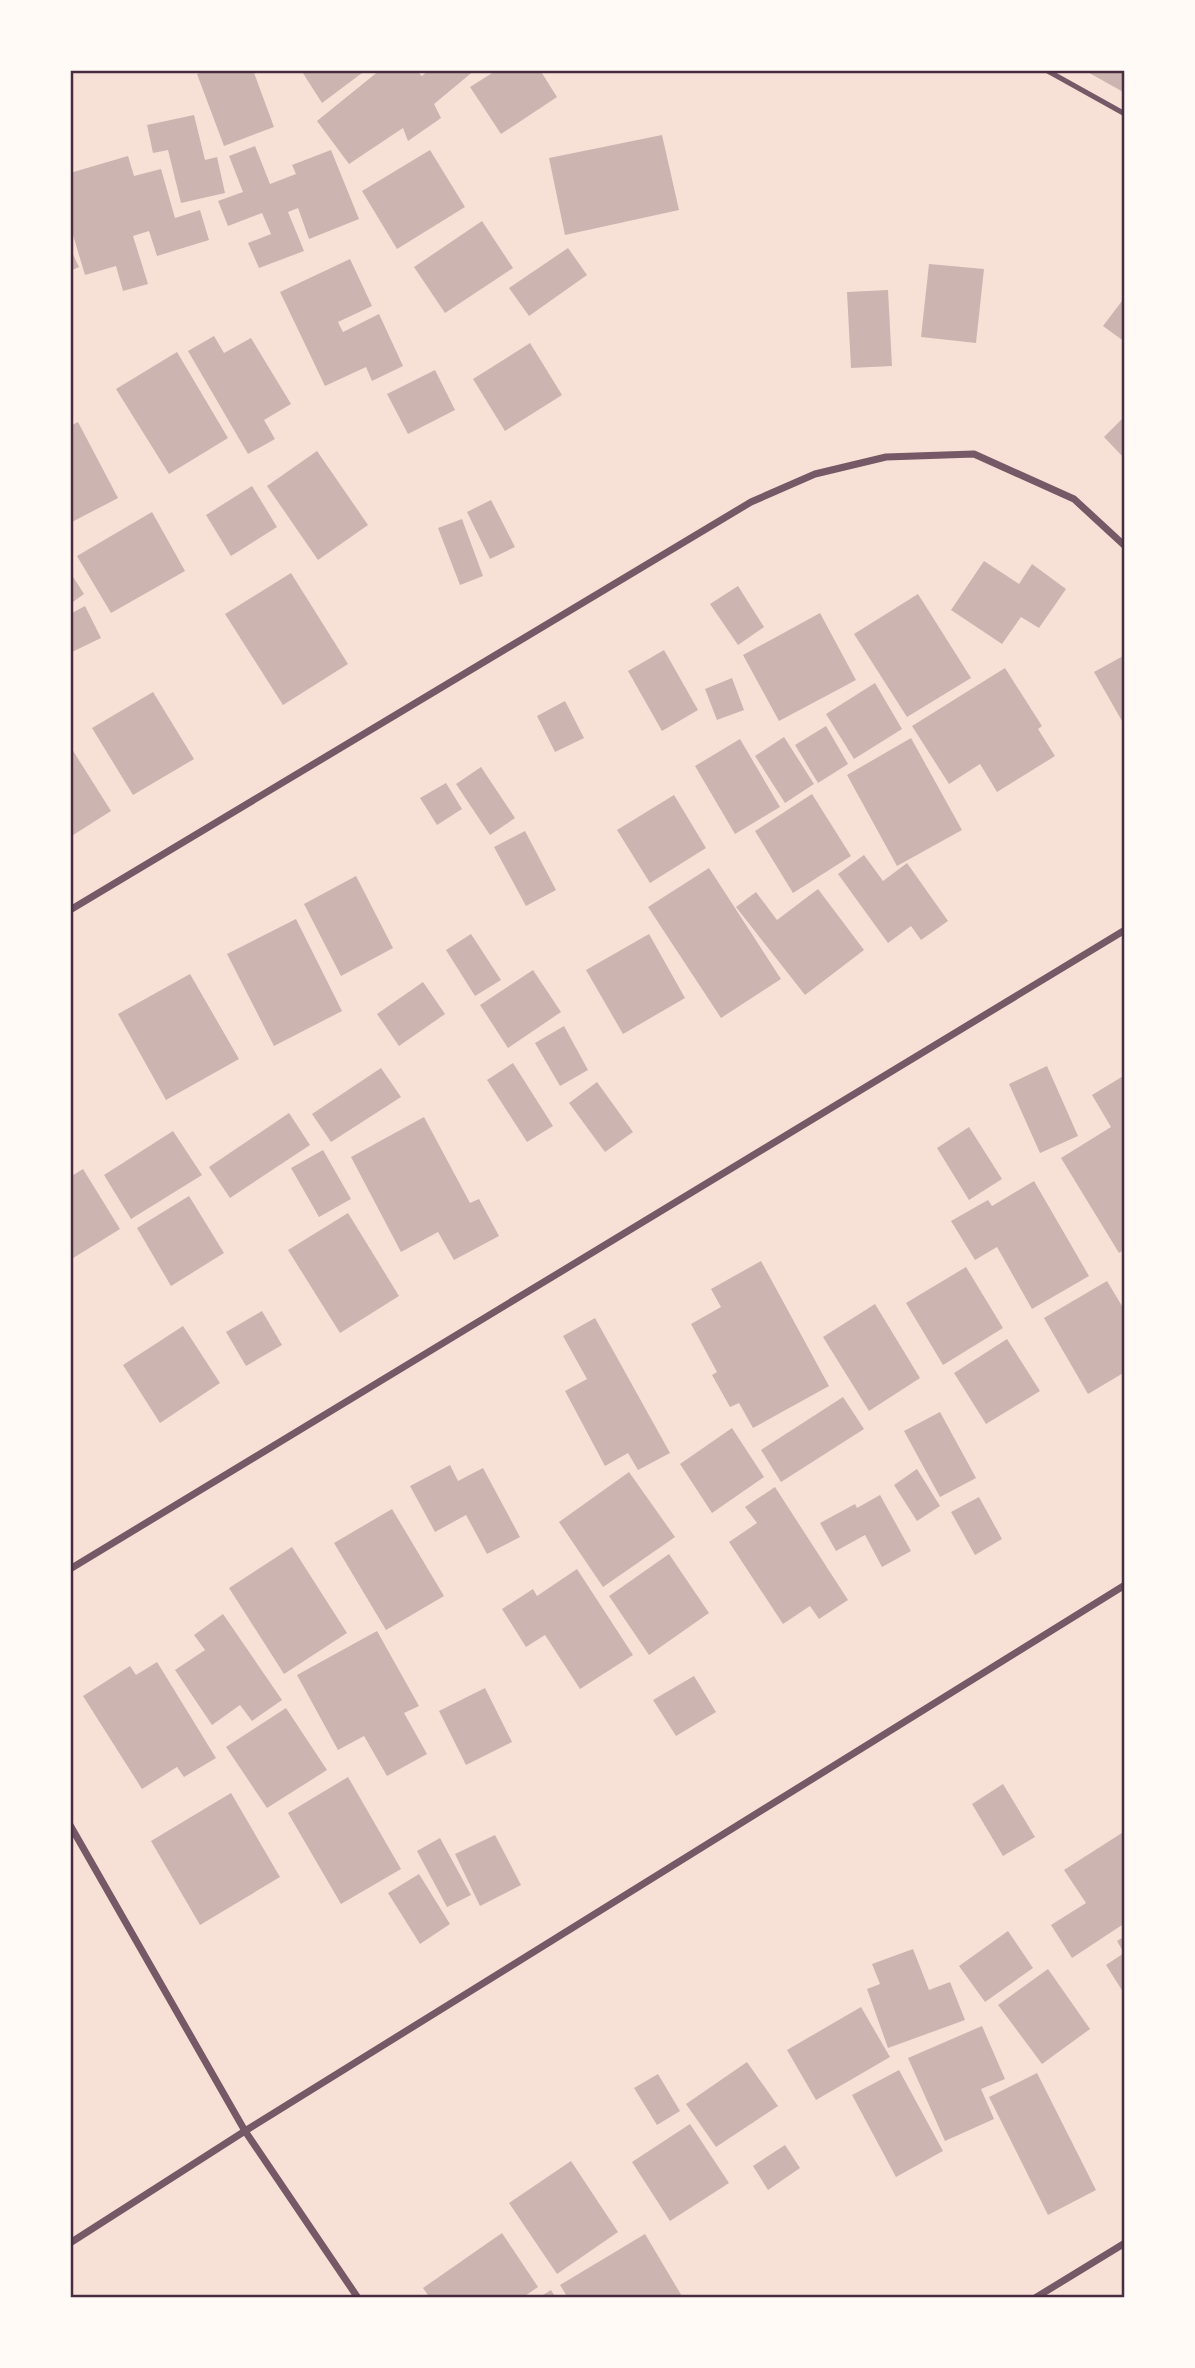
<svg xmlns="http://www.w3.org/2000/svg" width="1195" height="2368" font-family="'Fira Sans Condensed',sans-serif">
<rect width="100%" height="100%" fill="#f7e1d7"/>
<g fill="#ccb4b1">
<polygon points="209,70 253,70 274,127 224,146 197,74"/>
<polygon points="301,70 366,70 322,103"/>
<polygon points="380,70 416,70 422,76 429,70 475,70 434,104 441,118 408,141 403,128 349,164 317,121"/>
<polygon points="497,70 540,70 557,97 501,134 470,87"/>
<polygon points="1084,70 1125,70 1125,93"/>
<polygon points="194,115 205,160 217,157 225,193 181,203 168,150 153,153 147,125"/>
<polygon points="662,135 679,210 565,235 549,158"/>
<polygon points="255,146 270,184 296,174 292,165 331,150 359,219 309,239 298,208 288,212 304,251 259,268 248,243 271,234 262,213 228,226 218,201 243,192 229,156"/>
<polygon points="430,150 465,207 397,249 362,191"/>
<polygon points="128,156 134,176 161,169 175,218 200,210 209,240 157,256 149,231 133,236 148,284 123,291 116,266 85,275 70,225 70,173"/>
<polygon points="482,221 513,268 445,313 414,267"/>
<polygon points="70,248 79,267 70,271"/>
<polygon points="568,248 587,275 529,316 509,288"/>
<polygon points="350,259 372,306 338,322 343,332 379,314 403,366 372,381 366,367 325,386 280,292"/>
<polygon points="929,264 984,269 976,343 921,337"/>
<polygon points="888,290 892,366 851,368 847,292"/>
<polygon points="1125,297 1125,342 1103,326"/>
<polygon points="214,336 224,353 251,338 291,404 264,420 275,439 248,454 188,351"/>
<polygon points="530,343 562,395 505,431 473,379"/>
<polygon points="177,352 228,438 169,474 116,389"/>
<polygon points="435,370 455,410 408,434 387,394"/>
<polygon points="1125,416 1125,459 1104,437"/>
<polygon points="78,422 118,498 70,523 70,426"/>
<polygon points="317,451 368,525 318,560 267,486"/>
<polygon points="252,486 277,527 231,556 206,515"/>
<polygon points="491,500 515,547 490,559 467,512"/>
<polygon points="152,512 185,571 111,613 77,556"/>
<polygon points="462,519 483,576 460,585 438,528"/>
<polygon points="984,561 1019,584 1032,564 1066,589 1039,628 1021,617 1002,644 951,610"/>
<polygon points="70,572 84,594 70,604"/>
<polygon points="291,573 348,664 283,705 225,614"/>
<polygon points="738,586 764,627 738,645 710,604"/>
<polygon points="918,594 971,678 907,717 854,634"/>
<polygon points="85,606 101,638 72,652 70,614"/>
<polygon points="820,613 856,680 779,721 743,655"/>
<polygon points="664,650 698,710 662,731 628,671"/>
<polygon points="1125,655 1125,719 1122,721 1094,672"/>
<polygon points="1005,668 1042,726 1038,729 1055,756 997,792 980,764 949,784 912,726"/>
<polygon points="732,678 744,710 717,720 705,689"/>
<polygon points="875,683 902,729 854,759 826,714"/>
<polygon points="153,692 194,759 133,795 92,728"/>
<polygon points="565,701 584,738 555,752 537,716"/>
<polygon points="826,726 848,764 818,783 795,745"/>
<polygon points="784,737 814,784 785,803 755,756"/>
<polygon points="911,738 962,830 897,866 847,775"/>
<polygon points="740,739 780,807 735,834 695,766"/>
<polygon points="70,746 111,811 70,837"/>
<polygon points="481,767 515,818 490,835 456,784"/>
<polygon points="446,783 462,809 437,825 420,798"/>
<polygon points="812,794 851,856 793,893 755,831"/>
<polygon points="674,795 706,848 650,883 617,830"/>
<polygon points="525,831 556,890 526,906 494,847"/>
<polygon points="864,855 883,881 907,863 948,921 921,940 911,926 888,943 838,874"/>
<polygon points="709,868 781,979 721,1018 648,907"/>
<polygon points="356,876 393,948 341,976 304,904"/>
<polygon points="818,889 864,950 805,995 736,907 756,892 777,920"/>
<polygon points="296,919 342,1011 274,1046 227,954"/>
<polygon points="471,934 501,980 475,996 446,950"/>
<polygon points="649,934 685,998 623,1034 586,970"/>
<polygon points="533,970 561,1012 508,1048 480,1005"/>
<polygon points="190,974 239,1059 166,1100 118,1014"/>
<polygon points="423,982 445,1014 399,1046 377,1014"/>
<polygon points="564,1026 588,1070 560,1086 535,1043"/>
<polygon points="513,1063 553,1126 527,1142 487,1080"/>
<polygon points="1047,1066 1078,1136 1040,1153 1009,1084"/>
<polygon points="381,1068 401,1097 331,1142 312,1114"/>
<polygon points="1125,1075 1125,1249 1119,1253 1061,1158 1111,1127 1092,1095"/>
<polygon points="597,1082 633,1132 605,1152 569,1103"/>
<polygon points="289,1113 310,1145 230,1198 209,1167"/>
<polygon points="424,1117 470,1203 479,1199 499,1236 454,1260 438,1232 401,1252 351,1157"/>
<polygon points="969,1127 1002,1179 969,1200 937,1148"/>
<polygon points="173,1131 202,1175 131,1219 104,1175"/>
<polygon points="323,1150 351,1199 319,1217 291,1168"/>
<polygon points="83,1169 120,1229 70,1260 70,1177"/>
<polygon points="1034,1181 1089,1276 1032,1309 997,1247 975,1260 951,1221 988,1200 992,1206"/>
<polygon points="189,1196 224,1253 171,1286 137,1228"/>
<polygon points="348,1213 399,1296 340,1333 288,1250"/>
<polygon points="761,1261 829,1386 753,1428 739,1403 730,1407 712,1375 717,1372 691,1324 721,1307 711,1289"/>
<polygon points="966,1267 1003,1328 943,1365 906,1303"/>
<polygon points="1107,1281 1125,1311 1125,1372 1088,1394 1044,1318"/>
<polygon points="875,1304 920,1378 869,1411 823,1337"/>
<polygon points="262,1311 282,1345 246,1366 226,1332"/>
<polygon points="595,1318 670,1453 638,1470 628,1453 605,1466 565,1391 587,1379 563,1336"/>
<polygon points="183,1326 220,1383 160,1423 123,1365"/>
<polygon points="1007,1339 1040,1391 986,1424 954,1373"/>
<polygon points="843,1397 864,1429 781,1482 761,1450"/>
<polygon points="940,1412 976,1478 940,1497 904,1431"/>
<polygon points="732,1428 764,1477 712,1513 680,1464"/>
<polygon points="450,1465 458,1481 483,1468 520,1537 487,1554 466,1515 435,1532 410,1486"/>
<polygon points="917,1469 940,1506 917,1521 894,1485"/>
<polygon points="629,1472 675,1537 603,1587 559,1522"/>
<polygon points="775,1487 848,1600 819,1619 810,1606 783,1624 729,1542 757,1523 745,1507"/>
<polygon points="880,1495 911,1551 882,1567 865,1535 836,1551 820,1523 855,1504 857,1508"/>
<polygon points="979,1497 1002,1539 975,1555 951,1512"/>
<polygon points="392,1509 444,1596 386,1630 334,1543"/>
<polygon points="292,1547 347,1633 284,1674 229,1588"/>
<polygon points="669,1554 709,1613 649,1655 609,1596"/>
<polygon points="577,1569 633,1655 580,1689 545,1635 526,1647 502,1609 533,1589 537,1596"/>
<polygon points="223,1614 282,1700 252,1721 240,1705 212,1725 175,1670 205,1650 194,1635"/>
<polygon points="377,1631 419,1706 404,1713 427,1754 387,1776 364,1736 338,1750 297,1675"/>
<polygon points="157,1662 216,1758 184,1777 177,1767 142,1789 83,1696 130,1666 136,1675"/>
<polygon points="694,1676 716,1712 676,1736 653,1700"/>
<polygon points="485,1688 512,1742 466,1765 439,1711"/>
<polygon points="286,1708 327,1770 267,1808 226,1747"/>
<polygon points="348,1777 401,1869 341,1904 288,1813"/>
<polygon points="1003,1784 1035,1837 1003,1856 972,1804"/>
<polygon points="231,1793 280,1877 200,1925 151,1841"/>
<polygon points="1125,1831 1125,1923 1072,1958 1051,1925 1086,1903 1064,1870"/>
<polygon points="495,1835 521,1885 480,1906 455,1854"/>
<polygon points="440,1838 471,1895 447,1907 417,1851"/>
<polygon points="419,1874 450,1924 420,1944 388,1893"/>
<polygon points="1008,1931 1033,1968 985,2002 959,1966"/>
<polygon points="1125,1936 1125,1995 1106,1965 1124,1953 1117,1941"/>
<polygon points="913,1949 929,1990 950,1982 965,2020 888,2048 867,1989 880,1984 872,1964"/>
<polygon points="1048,1969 1090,2029 1042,2064 998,2005"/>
<polygon points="861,2007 890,2057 816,2100 787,2050"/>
<polygon points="982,2026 1005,2079 981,2089 994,2119 945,2141 908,2058"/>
<polygon points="747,2062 778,2106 716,2147 686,2104"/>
<polygon points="899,2070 943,2151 896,2177 852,2095"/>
<polygon points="1037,2073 1096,2190 1048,2215 989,2097"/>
<polygon points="658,2074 680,2111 657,2125 634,2088"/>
<polygon points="690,2124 729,2183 670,2221 632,2162"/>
<polygon points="785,2145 800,2168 768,2190 753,2166"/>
<polygon points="571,2161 618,2232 557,2274 509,2203"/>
<polygon points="502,2233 538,2287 522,2298 430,2298 423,2288"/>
<polygon points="645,2234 683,2298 568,2298 560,2285"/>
<polygon points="551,2290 556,2298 538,2298"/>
</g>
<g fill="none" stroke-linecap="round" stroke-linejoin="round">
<polyline stroke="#755966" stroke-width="5" points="1046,70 1125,114"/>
<g stroke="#755966" stroke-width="7">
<polyline points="70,910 751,502 815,474 886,457 974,454 1074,499 1125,546"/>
<polyline points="70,1569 1125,930"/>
<polyline points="70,1825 245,2131 358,2298"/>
<polyline points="70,2243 245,2131 1125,1585"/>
<polyline points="1035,2298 1125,2243"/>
</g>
</g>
<rect width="1195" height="2368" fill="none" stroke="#fffaf5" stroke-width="144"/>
<rect x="72" y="72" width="1051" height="2224" fill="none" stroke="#4a2c40" stroke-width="2.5"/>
</svg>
